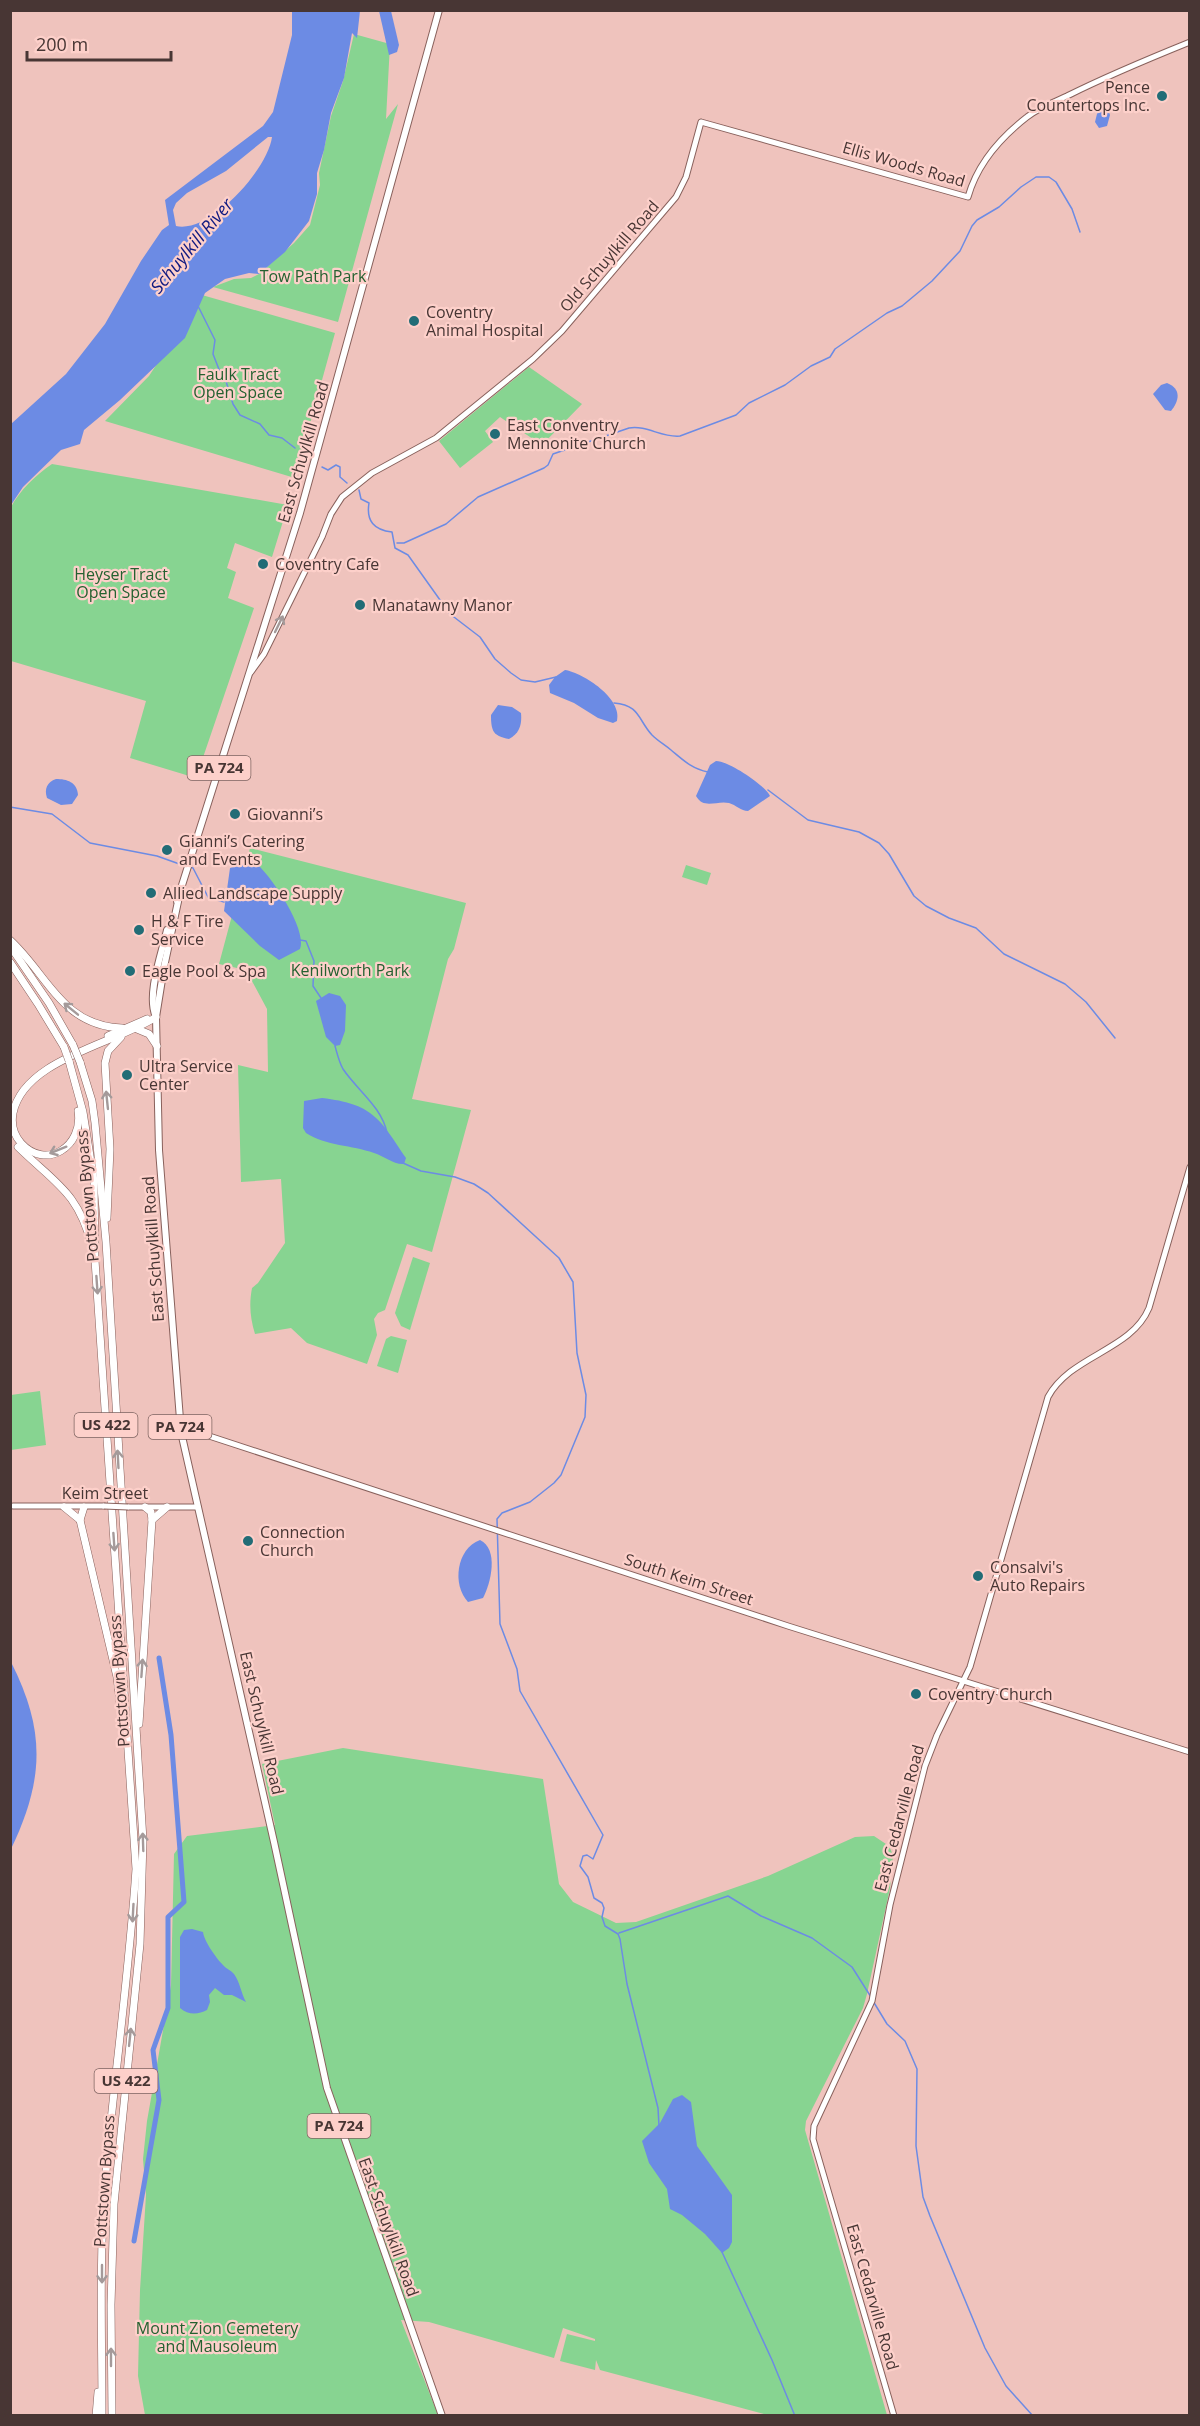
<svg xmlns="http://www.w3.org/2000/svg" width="1200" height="2426" font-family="'Open Sans',sans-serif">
<rect width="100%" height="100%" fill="#efc3bd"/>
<g fill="#87d491">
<polygon points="354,34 390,44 386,119 398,104 338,322 213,287 234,279 251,278 259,274 294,243 310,225 320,185 319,173 331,116 343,81"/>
<polygon points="202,295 335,333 295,478 105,421 149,376"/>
<polygon points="529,367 582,404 542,445 500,417 485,431 493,442 460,468 439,441"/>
<path d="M52 464 288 505 272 557 235 543 227 568 236 572 228 598 254 608 196 778 130 758 146 701 11 661V507C20 490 36 475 52 464Z"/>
<path d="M250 848 466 903 454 949 448 959 412 1099 471 1110 432 1252 407 1244 385 1310 378 1313 374 1319 377 1335 367 1364 307 1343 291 1328 255 1334C250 1318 249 1304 252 1288L258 1283 285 1243 281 1179 241 1182 238 1065 268 1072 267 1009 246 970 219 964Z"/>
<polygon points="686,865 711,873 707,885 682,877"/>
<polygon points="413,1257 430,1263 410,1330 401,1326 395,1313"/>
<polygon points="391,1336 407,1340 398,1373 377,1366 386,1339"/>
<polygon points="40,1391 46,1445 11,1450 11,1395"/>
<polygon points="343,1748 543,1779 559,1884 573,1902 616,1923 636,1922 768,1876 855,1837 874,1836 889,1846 893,1855 890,1888 867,1994 863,2008 806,2121 805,2130 887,2415 768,2415 600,2370 596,2360 595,2370 560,2361 567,2334 595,2341 595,2339 563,2328 554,2358 429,2322 401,2320 438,2415 145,2415 138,2376 140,2290 146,2195 143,2159 147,2121 171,1985 174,1854 187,1836 275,1825 262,1764"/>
</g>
<g fill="#6c8be4" fill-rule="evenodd">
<path d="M292 11H360L357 38 352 33 344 78 331 113 324 150 317 173V194L309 221 285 252 259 274 249 273 225 279 205 293 185 338 120 400 84 430 80 444 61 450 23 487 11 505V424L66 374 105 324 141 261 162 230 169 225 165 200 263 126 273 112 292 35ZM268 137H272C268 169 210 234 176 226L173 210 176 203 187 193 226 171Z"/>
<polygon points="379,11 391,11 399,45 397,52 389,55"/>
<polygon points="1100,102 1106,104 1110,115 1107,126 1099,128 1095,122"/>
<path d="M1167 383C1182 389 1179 401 1171 411L1165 410 1153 394 1161 385Z"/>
<path d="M565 670C584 673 623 699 617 721L613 723 598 718 574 703 550 693 549 685 555 677Z"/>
<path d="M498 705 512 707 521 713C522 724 520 733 509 739 493 736 491 731 491 715Z"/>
<path d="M716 761C729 761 766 786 770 796L748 811C741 811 736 805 729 803 717 800 704 810 696 796L710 765Z"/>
<path d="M56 779C67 779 77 782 78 795L72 804 61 805 47 798C44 789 47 782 56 779Z"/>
<path d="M251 859C268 870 308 929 300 949L279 960 260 946 224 911 230 868 241 865Z"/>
<polygon points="329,993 340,996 346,1005 345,1031 340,1045 335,1046 326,1037 316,1001"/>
<path d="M322 1098C372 1104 379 1117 406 1158L404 1164C394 1165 384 1156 374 1153 352 1145 326 1146 306 1133L303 1128 304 1101Z"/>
<path d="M480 1540C499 1549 491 1583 483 1598L468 1602C452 1585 456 1549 480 1540Z"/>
<path d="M11 1662C46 1731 44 1780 11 1849Z"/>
<path d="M192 1929 203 1932C204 1941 216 1958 223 1965 226 1969 231 1970 234 1974 240 1982 241 1993 246 2002L232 1995H224L215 1988 209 1995 210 2002 207 2010C198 2015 188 2015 180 2008V1937L184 1930Z"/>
<polygon points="682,2095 691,2102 697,2146 732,2195 732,2242 729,2248 722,2253 705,2234 682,2215 670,2209 667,2189 649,2163 642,2141 660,2123 673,2099"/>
</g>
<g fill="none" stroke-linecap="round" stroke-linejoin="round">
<g stroke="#6c8be4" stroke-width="1.5">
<polyline points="198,306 215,340 213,354 220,372 225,378 233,404 240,415 260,424 269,435 282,438 295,448"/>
<polyline points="322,467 328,470 336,465 340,467 340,477 347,483"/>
<path d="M359 490 361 499 369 503C366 521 374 530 392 532L395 548 408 555 450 614 480 637 495 659 511 673 521 680 535 682 556 677"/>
<path d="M397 543H404L446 524 478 497 544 468 548 465 553 454 629 428C647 425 662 438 680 436L736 415 749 403 785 385 811 366 830 357 835 349 887 313 902 306 932 281 960 251 972 226 977 220 999 207 1021 187 1036 177H1049L1056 182 1072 209 1080 232"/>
<path d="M614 703C640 705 638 720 652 735 658 741 665 745 671 750 683 760 692 769 708 772"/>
<polyline points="768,790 808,820 859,832 879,843 889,854 914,896 926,906 949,918 976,928 1004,954 1065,984 1086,1002 1115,1038"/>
<polyline points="10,807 52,814 90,843 157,856 185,866"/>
<polyline points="190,867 193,868 208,897 224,902"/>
<polyline points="300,940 306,941 314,961 313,986 321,998"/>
<path d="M335 1046C337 1053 339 1062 343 1069 357 1090 382 1107 387 1133"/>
<polyline points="403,1163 421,1171 455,1177 474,1184 488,1193 559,1258 573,1282 577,1353 586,1395 585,1417 561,1475 554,1483 530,1502 502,1513 497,1519 500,1624 517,1669 520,1691 603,1835 593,1859 587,1855 583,1856 580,1866 588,1877 594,1898 602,1903 604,1908 602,1917 605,1926 618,1934 620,1939 627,1984 658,2108 659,2126"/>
<polyline points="619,1933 728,1896 761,1916 812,1938 852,1967 871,1997"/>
<polyline points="873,2001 887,2024 905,2041 917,2069 916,2146 923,2197 930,2216 985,2348 1006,2386 1033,2416"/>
<polyline points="722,2252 772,2360 795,2416"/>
</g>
<polyline stroke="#6c8be4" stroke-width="5" points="134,2241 159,2100 153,2050 168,2008 168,1917 184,1902 171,1735 159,1658"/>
<g stroke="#88615c" stroke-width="7">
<g id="secondary">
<path d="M251 672 264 654 322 537 331 514 342 497 372 473 436 438 533 359 562 331 676 197 686 177 701 122 968 197C977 165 1000 138 1027 117 1038 108 1054 102 1067 96 1107 76 1148 59 1190 42"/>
<polyline points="181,1432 203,1434 788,1626 1190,1752"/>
<polyline points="13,1506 104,1506"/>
<polyline points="128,1507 198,1507"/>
<path d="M894 2416 813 2139 814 2126 872 2001 890 1905 925 1766 937 1735 970 1667 1048 1397C1071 1355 1131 1351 1149 1308L1190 1167"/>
</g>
</g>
<g stroke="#88615c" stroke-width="8">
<g id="primary">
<polyline points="179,897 164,967 156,1017 159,1150 181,1432 274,1842 327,2088 442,2416"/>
<polyline points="177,901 300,513 439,10"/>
<path d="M156 1017C146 995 162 953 167 930"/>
</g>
</g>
<g stroke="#88615c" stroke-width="8">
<g id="highway">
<path d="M10 940C48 975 62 1026 122 1028"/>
<polyline points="10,946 49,1003 73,1045"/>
<polyline points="10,962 38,1004 64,1047"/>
<polyline points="137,1029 149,1034 157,1046"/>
<polyline points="108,1036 147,1019"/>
<path d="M69 1061 83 1112 94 1181 95 1260 136 1869C129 1974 114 2078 105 2183 99 2260 102 2338 102 2416"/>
<polyline points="80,1062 92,1101 95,1123 106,1242 143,1840 140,1944 114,2204 111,2305 112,2416"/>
<path d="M78 1111C84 1146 46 1171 21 1143 14 1135 11 1124 13 1113 24 1059 115 1044 156 1017"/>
<path d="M18 1147C56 1184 78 1192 92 1246"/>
<polyline points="107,1218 110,1149 105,1063 108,1051 121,1037"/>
<polyline points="64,1507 80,1520"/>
<polyline points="84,1507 80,1520 117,1677 120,1703"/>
<polyline points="152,1520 167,1507"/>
<polyline points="139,1724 152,1520 151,1512 145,1507"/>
<polyline points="96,2416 98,2392"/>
</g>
</g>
<use href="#secondary" stroke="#fff" stroke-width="5"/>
<use href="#primary" stroke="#fff" stroke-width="6"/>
<use href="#highway" stroke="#fff" stroke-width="7"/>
<g stroke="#88615c" stroke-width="7" stroke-linecap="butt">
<polyline id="secondary-bridge" points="104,1506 128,1507"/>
</g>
<g stroke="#88615c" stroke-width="8" stroke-linecap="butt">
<g id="highway-bridge">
<polyline points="73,1045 80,1062"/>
<polyline points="64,1047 69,1061"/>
</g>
</g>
<use href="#secondary-bridge" stroke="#fff" stroke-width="5"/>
<use href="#highway-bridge" stroke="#fff" stroke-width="7"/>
</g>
<defs><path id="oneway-shaft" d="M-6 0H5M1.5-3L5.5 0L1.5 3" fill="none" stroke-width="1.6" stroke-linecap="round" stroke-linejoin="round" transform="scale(1.5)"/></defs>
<g stroke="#a49a9a">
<use href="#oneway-shaft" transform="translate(279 624) rotate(-64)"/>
<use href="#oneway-shaft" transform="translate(71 1009) rotate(-141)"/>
<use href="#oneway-shaft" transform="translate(107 1100) rotate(-96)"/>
<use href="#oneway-shaft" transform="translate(58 1150) rotate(158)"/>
<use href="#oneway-shaft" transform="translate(97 1285) rotate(86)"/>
<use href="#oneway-shaft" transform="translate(118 1459) rotate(-93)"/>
<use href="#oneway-shaft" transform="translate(114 1542) rotate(86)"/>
<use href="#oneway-shaft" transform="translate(142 1668) rotate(-86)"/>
<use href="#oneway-shaft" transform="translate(143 1842) rotate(-92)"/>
<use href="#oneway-shaft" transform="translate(133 1913) rotate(93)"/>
<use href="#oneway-shaft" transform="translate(130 2037) rotate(-84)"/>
<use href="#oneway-shaft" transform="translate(102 2274) rotate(90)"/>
<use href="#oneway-shaft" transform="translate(111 2357) rotate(-90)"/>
</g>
<g fill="#226c76" stroke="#fdd0ca" stroke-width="2">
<circle cx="1162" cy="96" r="6"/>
<circle cx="414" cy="321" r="6"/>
<circle cx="495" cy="434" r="6"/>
<circle cx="263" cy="564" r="6"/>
<circle cx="360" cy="605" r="6"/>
<circle cx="235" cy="814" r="6"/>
<circle cx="167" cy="850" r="6"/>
<circle cx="151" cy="893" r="6"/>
<circle cx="139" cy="930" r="6"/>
<circle cx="130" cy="971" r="6"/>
<circle cx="127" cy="1075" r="6"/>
<circle cx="248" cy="1541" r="6"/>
<circle cx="978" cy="1576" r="6"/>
<circle cx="916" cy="1694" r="6"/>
</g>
<g text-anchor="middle" stroke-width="4.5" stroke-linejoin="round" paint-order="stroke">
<g fill="#fdd0ca" stroke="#7e6461" stroke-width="1.5">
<rect x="187.5" y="756" width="63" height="24" rx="4.5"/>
<rect x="74.5" y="1413" width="63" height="24" rx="4.5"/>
<rect x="148.5" y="1415" width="63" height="24" rx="4.5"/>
<rect x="94.5" y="2069" width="63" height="24" rx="4.5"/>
<rect x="307.5" y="2114" width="63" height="24" rx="4.5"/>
</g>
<g font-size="15" font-weight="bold" fill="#483634">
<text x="219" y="773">PA 724</text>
<text x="106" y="1430">US 422</text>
<text x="180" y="1432">PA 724</text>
<text x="126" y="2086">US 422</text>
<text x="339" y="2131">PA 724</text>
</g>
<g font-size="16" fill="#483634" stroke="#fdd0ca" text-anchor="start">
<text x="1150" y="93" text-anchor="end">Pence<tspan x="1150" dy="18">Countertops Inc.</tspan></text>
<text x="426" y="318">Coventry<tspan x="426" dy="18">Animal Hospital</tspan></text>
<text x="507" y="431">East Conventry<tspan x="507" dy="18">Mennonite Church</tspan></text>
<text x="275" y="570">Coventry Cafe</text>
<text x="372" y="611">Manatawny Manor</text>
<text x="247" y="820">Giovanni’s</text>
<text x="179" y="847">Gianni’s Catering<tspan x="179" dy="18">and Events</tspan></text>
<text x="163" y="899">Allied Landscape Supply</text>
<text x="151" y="927">H &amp; F Tire<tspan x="151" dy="18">Service</tspan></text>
<text x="142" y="977">Eagle Pool &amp; Spa</text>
<text x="139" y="1072">Ultra Service<tspan x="139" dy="18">Center</tspan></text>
<text x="260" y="1538">Connection<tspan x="260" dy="18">Church</tspan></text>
<text x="990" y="1573">Consalvi's<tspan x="990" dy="18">Auto Repairs</tspan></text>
<text x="928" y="1700">Coventry Church</text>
</g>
<g font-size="16" fill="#483634" stroke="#fdd0ca">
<text transform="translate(904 164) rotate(16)" y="6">Ellis Woods Road</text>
<text transform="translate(609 256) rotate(-49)" y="6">Old Schuylkill Road</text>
<text transform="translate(303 452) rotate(-74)" y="6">East Schuylkill Road</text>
<text transform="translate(87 1196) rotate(-95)" y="6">Pottstown Bypass</text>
<text transform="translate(153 1249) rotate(-94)" y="6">East Schuylkill Road</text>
<text x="105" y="1499">Keim Street</text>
<text transform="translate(689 1579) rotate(18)" y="6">South Keim Street</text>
<text transform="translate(119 1681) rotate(-94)" y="6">Pottstown Bypass</text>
<text transform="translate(262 1723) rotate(77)" y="6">East Schuylkill Road</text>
<text transform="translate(899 1818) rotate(-75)" y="6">East Cedarville Road</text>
<text transform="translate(104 2181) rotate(-86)" y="6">Pottstown Bypass</text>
<text transform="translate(389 2227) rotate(70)" y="6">East Schuylkill Road</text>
<text transform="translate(873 2297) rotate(74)" y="6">East Cedarville Road</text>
</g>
<g font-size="16" fill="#246130" stroke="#fdd0ca">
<text x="313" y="282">Tow Path Park</text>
<text x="238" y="380">Faulk Tract<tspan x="238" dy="18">Open Space</tspan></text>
<text x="121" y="580">Heyser Tract<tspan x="121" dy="18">Open Space</tspan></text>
<text x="350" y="976">Kenilworth Park</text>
<text x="217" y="2334">Mount Zion Cemetery<tspan x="217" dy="18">and Mausoleum</tspan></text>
</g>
<g font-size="18" font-style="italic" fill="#0f1980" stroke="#fdd0ca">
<text transform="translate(192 246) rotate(-50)" y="6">Schuylkill River</text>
</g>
</g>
<rect width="1200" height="2426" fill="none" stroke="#483634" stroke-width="24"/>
<path d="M27 51v9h144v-9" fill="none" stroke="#483634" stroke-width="3"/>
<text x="36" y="51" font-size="18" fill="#483634" stroke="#fdd0ca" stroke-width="4.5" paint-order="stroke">200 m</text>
</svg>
